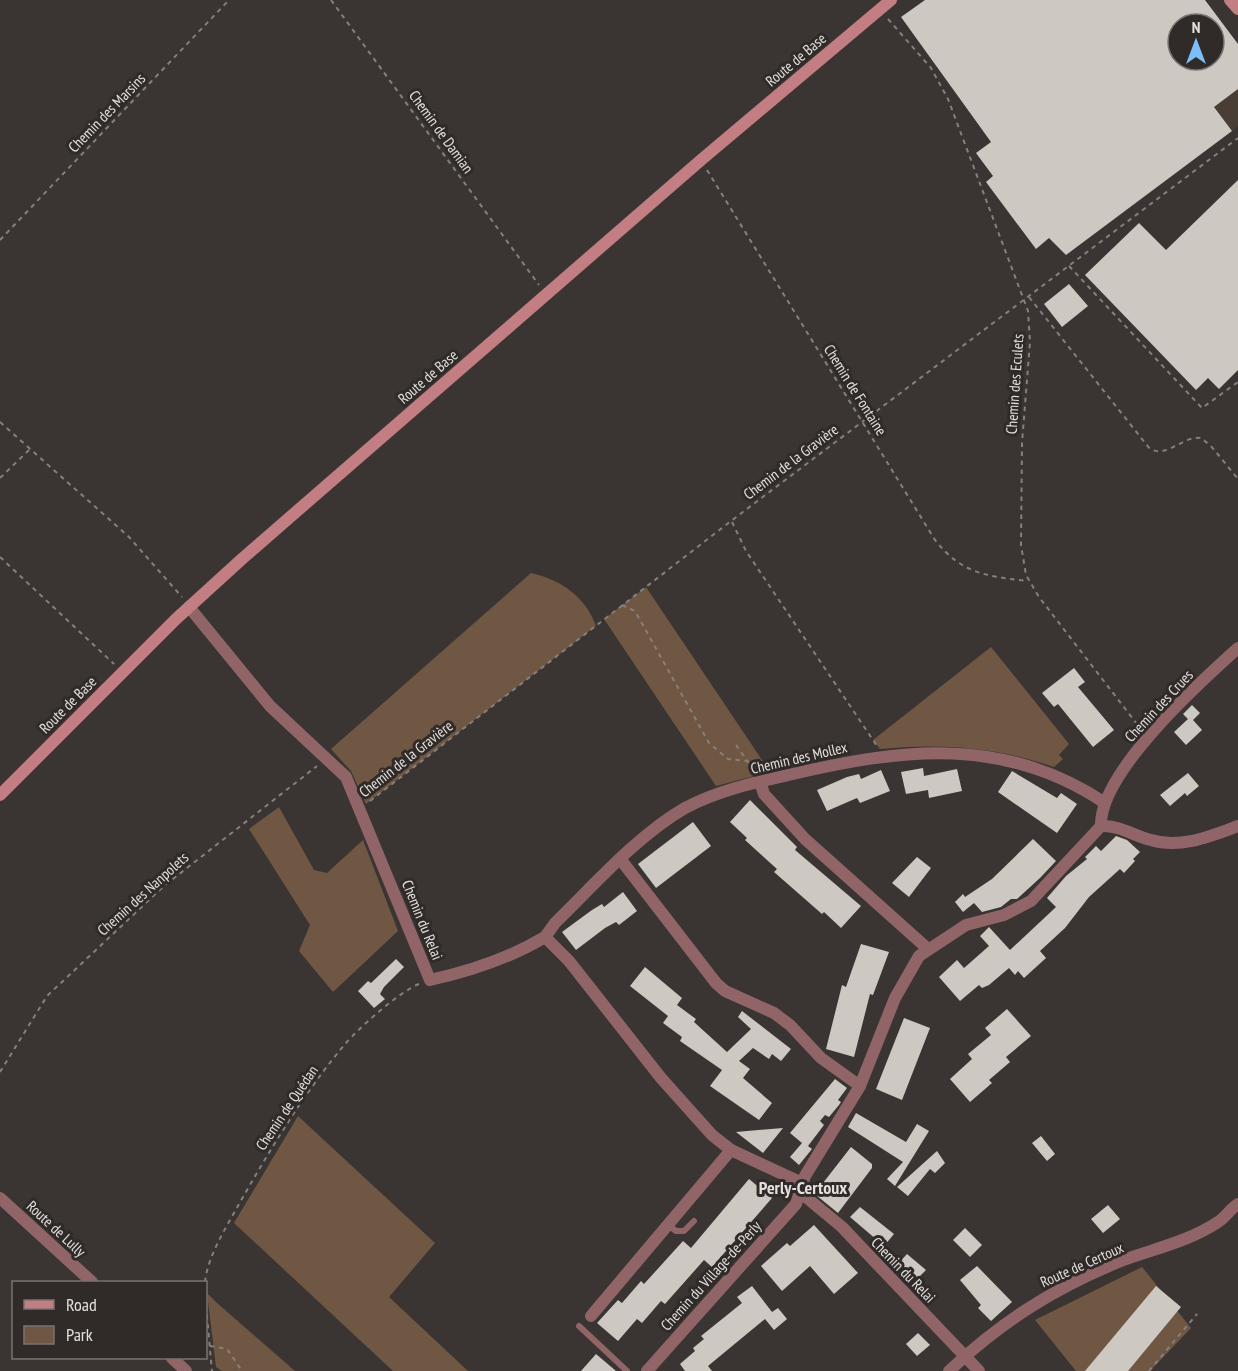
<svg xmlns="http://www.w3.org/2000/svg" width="1238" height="1371" font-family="'PT Sans Narrow',sans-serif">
<rect width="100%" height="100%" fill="#3a3532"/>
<polygon fill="#483e36" points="1238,89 1238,126 1232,131 1214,107"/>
<g fill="#705743">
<path d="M531 573C561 580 585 596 596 626L366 804 351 771 331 749Z"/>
<polygon points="646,587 770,772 716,786 604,619"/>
<path d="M991 647 1069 744 1059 755 1063 759 1054 767C997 747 940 743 880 749L873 740Z"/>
<polygon points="279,807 314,870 327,873 363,840 398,931 333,992 299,951 310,925 249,829"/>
<polygon points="298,1116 435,1243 389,1297 468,1371 393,1371 234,1223"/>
<polygon points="1142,1267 1191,1328 1150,1371 1076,1371 1035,1320"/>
<polygon points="207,1293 217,1303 295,1371 222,1371 216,1367"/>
</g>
<g fill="#cec8c3" fill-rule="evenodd">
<path d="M925 0H1205L1238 44V89L1214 107 1232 131 1066 255 1049 238 1036 249 986 182 993 176 976 153 991 142 901 17ZM1178 24H1214V60H1178Z"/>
<polygon points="1238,180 1238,370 1219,389 1208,378 1196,390 1085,275 1139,223 1166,250"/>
<polygon points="1069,284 1088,306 1062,327 1044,304"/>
<polygon points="1074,668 1085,682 1078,687 1114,730 1093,747 1058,704 1054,707 1042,693"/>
<polygon points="1192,705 1200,713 1193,720 1202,730 1186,745 1174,732 1188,719 1183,714"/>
<polygon points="923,768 924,776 957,769 962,791 929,798 928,790 906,794 901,772"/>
<polygon points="881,770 890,791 860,803 857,798 827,811 817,790 847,777 859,774 861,779"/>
<polygon points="1012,771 1057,798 1061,793 1077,804 1057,833 998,792"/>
<polygon points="1188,773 1199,786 1187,796 1185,793 1170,806 1160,795"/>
<polygon points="750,800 797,847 795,850 861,906 841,928 824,912 822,914 774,872 777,869 745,840 747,838 730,822"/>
<polygon points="693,822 711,846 656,888 638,864"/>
<polygon points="1116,836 1127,840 1140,852 1133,859 1135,861 1124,873 1120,869 1089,897 1065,928 1040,951 1046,958 1024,978 1018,971 1015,975 1009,968 989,985 982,988 979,985 960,1001 939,977 957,960 964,968 989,946 980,936 989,927 1010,950 1056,907 1047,898 1066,876 1087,859 1085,857 1096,846 1101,851"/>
<polygon points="1033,839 1056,861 1040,878 1017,899 1011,899 1001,907 982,912 974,903 963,912 955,902 963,894 965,897 992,879"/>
<polygon points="917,857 931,868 909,897 892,883"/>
<polygon points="623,892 637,911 619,925 616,922 605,928 576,950 562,932 592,910 602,904 604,907"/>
<polygon points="861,944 889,952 873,995 870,994 854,1057 826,1049 842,985 846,987"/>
<polygon points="396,959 404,967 384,987 380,994 385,999 374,1008 358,991 368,981 371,983"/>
<polygon points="645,967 682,998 677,1005 696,1019 694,1022 727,1052 751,1029 738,1017 742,1011 791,1049 781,1061 772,1054 769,1059 753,1048 739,1061 750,1069 743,1078 772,1103 759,1120 710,1086 722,1070 680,1041 682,1037 663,1023 668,1016 630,986"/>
<polygon points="1007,1009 1031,1036 1006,1057 1010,1062 989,1080 992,1083 970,1102 950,1079 972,1059 968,1054 991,1035 985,1028"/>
<polygon points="904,1018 930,1028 902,1100 876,1089"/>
<polygon points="835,1079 847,1088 838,1100 841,1102 839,1105 829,1117 825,1115 820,1121 824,1125 808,1146 812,1149 799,1165 790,1157 802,1143 790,1133"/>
<polygon points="856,1113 906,1142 917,1124 929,1131 895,1186 887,1179 903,1162 848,1127"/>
<polygon points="783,1128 763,1153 736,1132"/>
<polygon points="1041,1136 1055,1154 1047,1161 1032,1143"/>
<polygon points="851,1147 872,1164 872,1168 838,1213 811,1191 820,1180 823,1183"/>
<polygon points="937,1151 945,1163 935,1173 930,1169 908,1196 897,1187"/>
<polygon points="749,1179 772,1198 712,1267 704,1260 665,1304 661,1301 642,1323 637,1319 618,1341 597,1323 618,1300 622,1303 641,1281 644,1284 683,1241 691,1248"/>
<polygon points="1108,1205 1120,1219 1103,1233 1091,1219"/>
<polygon points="860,1207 894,1234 884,1246 850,1217"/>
<polygon points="814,1225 858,1273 834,1294 810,1266 782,1291 761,1266 787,1243 790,1246"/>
<polygon points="965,1228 982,1245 970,1257 953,1240"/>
<polygon points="907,1254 926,1270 912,1284 895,1267"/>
<polygon points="977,1266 1012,1302 991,1321 978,1308 981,1305 960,1280"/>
<polygon points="752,1286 772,1312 778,1308 787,1319 774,1330 765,1319 708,1366 712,1371 685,1371 680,1364 695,1351 693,1348 704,1339 701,1336 742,1303 737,1297"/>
<polygon points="1156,1286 1181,1307 1128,1371 1085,1371"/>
<polygon points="918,1333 930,1345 917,1356 906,1344"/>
<polygon points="596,1354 616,1371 581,1371"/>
</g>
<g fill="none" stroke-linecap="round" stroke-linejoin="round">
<g stroke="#84807d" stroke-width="2" stroke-dasharray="4.5 4.5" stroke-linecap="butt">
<polyline points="331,0 539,285"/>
<polyline points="888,19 931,68 948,99 1028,311 1030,342 1022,443 1021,545 1026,575 1039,597 1140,728"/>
<path d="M707 170 935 540C962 574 986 576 1027 581"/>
<polyline points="0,240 229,0"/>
<polyline points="1069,266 1202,408 1238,382"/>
<path d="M1029 297 1150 449C1169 458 1181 436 1201 438L1211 446 1238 479"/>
<polyline points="0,422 129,537 182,597"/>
<polyline points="0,478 30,449"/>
<polyline points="732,522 746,551 877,746"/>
<polyline points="0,557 114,664"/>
<polyline points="622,605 635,611 709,743 728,759 747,761"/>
<polyline points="736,745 753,769"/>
<polyline points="370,801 731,521 1238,138"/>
<polyline points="0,1072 47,996 164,886 317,766"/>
<path d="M205 1282C208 1255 226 1228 239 1204 271 1148 304 1093 345 1044 360 1027 399 992 419 984"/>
<polyline points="206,1306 212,1371"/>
<polyline points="210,1346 227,1349 242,1371"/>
<polyline points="1149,1371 1197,1314"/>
</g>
<g stroke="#916568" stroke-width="6">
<polyline points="668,1225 676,1231 684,1231 694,1221"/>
<polyline points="579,1326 627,1371"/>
</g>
<g stroke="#916568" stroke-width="12">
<path d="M189 607 270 706 346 777 430 980C471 971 508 959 545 937L569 961 661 1078 712 1135 731 1150 802 1183"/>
<polyline points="760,782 764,794 805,839 928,949"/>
<path d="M1101 826C1099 773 1199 683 1238 648"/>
<path d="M1101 826C1119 825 1134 836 1151 840 1180 849 1211 836 1238 826"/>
<polyline points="621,860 716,983 725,991 774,1013 790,1025 821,1058 860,1086"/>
<path d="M545 937 555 923C594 885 638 835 685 808 718 790 757 782 793 774 904 748 1005 736 1105 803"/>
<polyline points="801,1193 842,1227 979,1371"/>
<polyline points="591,1316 731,1150"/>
<polyline points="647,1371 796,1204 805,1176 860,1086 895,998 919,956 966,925 1004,915 1031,901 1101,826"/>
</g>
<g stroke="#916568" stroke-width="12">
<polyline points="0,1198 92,1282"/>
<polyline points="172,1358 186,1371"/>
<path d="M949 1371C1001 1322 1054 1288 1121 1261 1153 1249 1188 1242 1218 1222 1226 1217 1230 1209 1238 1204"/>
</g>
<g stroke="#c27e82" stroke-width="12">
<polyline points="1230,0 1238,9"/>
<polyline points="0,795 176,619 243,558 701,160 891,0"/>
</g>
</g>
<g text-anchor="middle" stroke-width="6" stroke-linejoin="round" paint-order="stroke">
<g font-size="15" fill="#e3e0de" stroke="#302b28">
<text transform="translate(796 60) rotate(-40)" y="5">Route de Base</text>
<text transform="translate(107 113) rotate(-46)" y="5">Chemin des Marsins</text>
<text transform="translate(441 132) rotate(54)" y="5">Chemin de Damian</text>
<text transform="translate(428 377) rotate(-41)" y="5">Route de Base</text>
<text transform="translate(1015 384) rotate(-86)" y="5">Chemin des Eculets</text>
<text transform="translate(855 390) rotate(58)" y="5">Chemin de Fontaine</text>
<text transform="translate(791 462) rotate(-37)" y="5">Chemin de la Gravière</text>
<text transform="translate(68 705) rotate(-45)" y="5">Route de Base</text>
<text transform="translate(1159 706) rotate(-47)" y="5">Chemin des Crues</text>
<text transform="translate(799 758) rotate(-13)" y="5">Chemin des Mollex</text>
<text transform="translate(406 759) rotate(-38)" y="5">Chemin de la Gravière</text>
<text transform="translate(143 894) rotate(-42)" y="5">Chemin des Nanpolets</text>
<text transform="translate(422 920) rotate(68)" y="5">Chemin du Relai</text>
<text transform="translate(287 1108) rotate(-56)" y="5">Chemin de Quédan</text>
<text transform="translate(56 1229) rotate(43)" y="5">Route de Lully</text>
<text transform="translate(1082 1265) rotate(-24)" y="5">Route de Certoux</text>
<text transform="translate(903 1270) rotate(46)" y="5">Chemin du Relai</text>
<text transform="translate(711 1276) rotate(-48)" y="5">Chemin du Village-de-Perly</text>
</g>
<g font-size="18" font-weight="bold" fill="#e3e0de" stroke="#302b28">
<text x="803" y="1194">Perly-Certoux</text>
</g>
</g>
<rect x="12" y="1281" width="195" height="78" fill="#302b28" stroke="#787371" stroke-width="1.5"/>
<rect x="24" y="1300" width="30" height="9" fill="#c27e82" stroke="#787371" stroke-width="1.5"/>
<text x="66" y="1311" font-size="18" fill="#e3e0de">Road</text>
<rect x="24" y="1326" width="30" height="18" fill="#705743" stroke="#787371" stroke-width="1.5"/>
<text x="66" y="1341" font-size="18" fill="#e3e0de">Park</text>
<g transform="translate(1196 42)"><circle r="28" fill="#302b28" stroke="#787371" stroke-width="1.5"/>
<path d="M0-4.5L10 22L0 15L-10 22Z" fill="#7bbef8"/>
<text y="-9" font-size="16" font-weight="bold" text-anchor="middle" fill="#e3e0de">N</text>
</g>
</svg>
